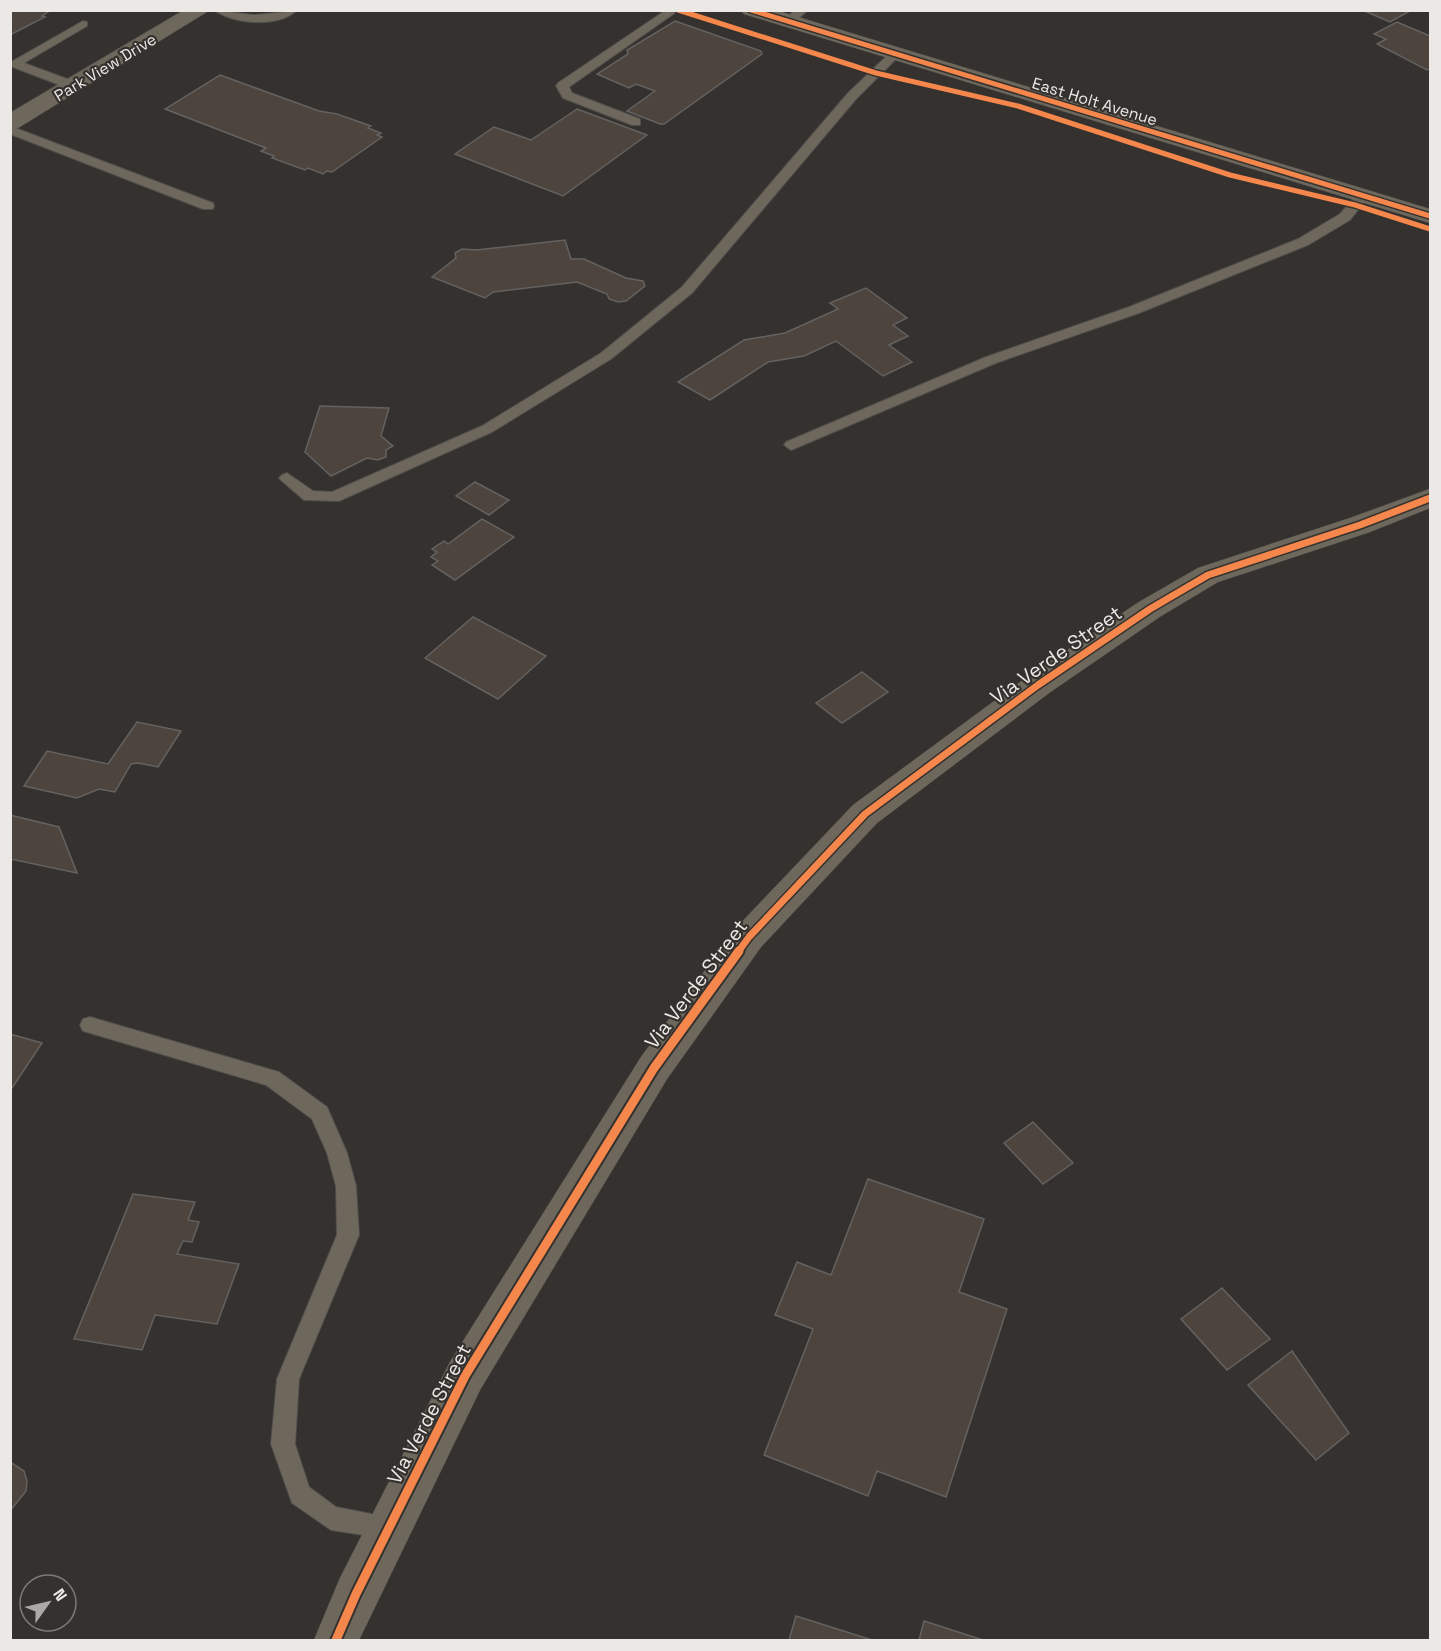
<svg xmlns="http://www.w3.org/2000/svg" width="1441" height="1651" font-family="'Space Grotesk',sans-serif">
<rect width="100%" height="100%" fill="#34312f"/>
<g fill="#4d453d" stroke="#646261" stroke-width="1.5">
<polygon points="10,10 51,10 42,16 45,17 10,35"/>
<polygon points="1370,10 1404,10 1408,12 1390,22 1367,12"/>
<polygon points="675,21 761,51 762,54 664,124 660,124 627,111 655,91 636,84 629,88 597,74 628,54 627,50"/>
<polygon points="1397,22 1430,36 1430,68 1427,70 1377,44 1386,39 1374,34"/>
<polygon points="220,75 319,111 337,114 371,126 368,128 381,133 377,135 382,137 332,172 327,171 323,174 308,168 305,170 272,158 274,156 261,151 266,148 165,109"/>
<polygon points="577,109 647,135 563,196 455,154 494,127 531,140"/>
<polygon points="565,240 571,259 584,259 626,278 643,281 645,286 626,301 618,302 609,299 607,294 577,282 493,292 485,298 432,277 456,258 455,253 462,249 476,250"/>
<polygon points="866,288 907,318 893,325 908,336 889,345 912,362 883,376 836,341 804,356 768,362 710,400 678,382 744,340 785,333 838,309 830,303"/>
<polygon points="320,406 389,408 381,436 393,446 386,450 386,457 378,460 367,458 331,476 305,452"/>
<polygon points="475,482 509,500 489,515 456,496"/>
<polygon points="482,519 514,537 455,580 432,565 438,561 431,557 437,552 432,549 444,541 448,544"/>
<polygon points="473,617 546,656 498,699 425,658"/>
<polygon points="862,672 888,692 842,723 816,703"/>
<polygon points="137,722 181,731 158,767 138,763 131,764 115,792 99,789 77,798 24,786 47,751 108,764"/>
<polygon points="10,815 59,827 77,873 10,859"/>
<polygon points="10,1034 42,1043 12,1088 10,1088"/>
<polygon points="1033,1122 1073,1163 1043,1184 1004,1143"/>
<polygon points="868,1179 984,1219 959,1292 1007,1309 946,1497 877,1471 868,1496 764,1455 813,1329 775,1315 797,1262 831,1275"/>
<polygon points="133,1194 195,1202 188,1220 199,1222 192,1242 183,1241 177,1254 239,1264 217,1324 155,1315 142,1350 74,1339"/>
<polygon points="1222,1288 1270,1339 1227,1370 1181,1319"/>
<polygon points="1292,1351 1349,1433 1316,1460 1248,1385"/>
<polygon points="10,1462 24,1471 27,1481 26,1491 10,1511"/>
<polygon points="796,1616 872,1640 789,1640"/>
<polygon points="924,1621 983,1640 919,1640"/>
</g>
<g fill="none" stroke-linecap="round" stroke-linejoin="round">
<g stroke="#504e4d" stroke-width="2">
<g id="service">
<path d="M214 10 254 15 296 11C277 28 233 24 214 10Z"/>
<polygon points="666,10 679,10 569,87 572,93 640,119 640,125 632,125 563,98 556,86 558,83"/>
<polygon points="795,10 808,10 792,24 784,24 784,20"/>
<polygon points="83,21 87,22 87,26 24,63 78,83 78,89 70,89 10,66 11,62"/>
<polygon points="891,52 901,54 856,99 692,293 611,359 492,432 339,501 304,500 282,481 279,478 282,475 287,473 313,491 332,492 482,426 601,353 682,287 848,93"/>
<polygon points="10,126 213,203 214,206 213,209 203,209 10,134"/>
<polygon points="1363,192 1369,196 1350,220 1308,245 1139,313 996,363 796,448 791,450 784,445 786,442 986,357 1129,307 1298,239 1340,214 1358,193"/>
<polygon points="90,1017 279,1072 327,1107 347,1153 356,1186 359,1235 299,1379 295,1444 309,1487 336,1507 397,1519 401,1527 397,1535 389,1539 331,1530 292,1503 271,1444 277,1379 337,1235 336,1186 327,1153 312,1119 266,1085 83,1031 80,1025 83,1019"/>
</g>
</g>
<g stroke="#504e4d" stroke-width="1">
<polygon id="minor" points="184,10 210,10 18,128 10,130 10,113"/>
</g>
<g stroke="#504e4d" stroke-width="1">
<g id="tertiary">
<polygon points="741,10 775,10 1430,209 1430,223 744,14"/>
<polygon points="1430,489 1430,508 1370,532 1218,582 1161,616 1049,693 877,823 761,947 667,1079 480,1390 359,1640 314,1640 340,1578 450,1362 641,1057 737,927 853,805 1027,677 1139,602 1198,568 1350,518"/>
</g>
</g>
<use href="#service" fill="#6e685c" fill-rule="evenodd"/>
<use href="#minor" fill="#6e685c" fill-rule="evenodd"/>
<use href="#tertiary" fill="#6e685c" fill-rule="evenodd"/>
<g stroke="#35312e" stroke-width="8">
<g id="cycleway-far2">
<polyline points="678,10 876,73 1018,106 1230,175 1355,205 1430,229"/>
<polyline points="751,10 1430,216"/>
</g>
</g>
<g stroke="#35312e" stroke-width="10">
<polyline id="cycleway-far1" points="738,952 749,937 865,814 1038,685 1150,609 1208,575 1360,525 1430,498"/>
</g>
<g stroke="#35312e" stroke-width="13">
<polyline id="cycleway" points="336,1640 356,1594 465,1376 654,1068 739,951"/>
</g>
<use href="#cycleway-far2" stroke="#f5874c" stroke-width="5"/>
<use href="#cycleway-far1" stroke="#f5874c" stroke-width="7"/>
<use href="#cycleway" stroke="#f5874c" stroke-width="9"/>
</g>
<g text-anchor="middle" stroke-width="4.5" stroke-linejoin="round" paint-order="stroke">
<g font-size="16" fill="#ebe8e6" stroke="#35312e">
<text transform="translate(105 67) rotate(-31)" y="6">Park View Drive</text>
<text transform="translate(1095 101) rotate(17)" y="6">East Holt Avenue</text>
</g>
<g font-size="20" fill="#ebe8e6" stroke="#35312e">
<text transform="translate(1056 655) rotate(-35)" y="7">Via Verde Street</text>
<text transform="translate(696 984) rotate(-53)" y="7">Via Verde Street</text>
<text transform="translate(429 1414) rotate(-62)" y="7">Via Verde Street</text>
</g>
</g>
<rect width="1441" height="1651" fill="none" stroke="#ebe8e6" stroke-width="24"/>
<g transform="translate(48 1603) rotate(56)"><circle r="28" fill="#35312e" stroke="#7e7a78" stroke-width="1.5"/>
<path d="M0-4.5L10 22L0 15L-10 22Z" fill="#aba8a6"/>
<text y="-9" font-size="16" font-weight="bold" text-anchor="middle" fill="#ebe8e6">N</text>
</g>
</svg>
